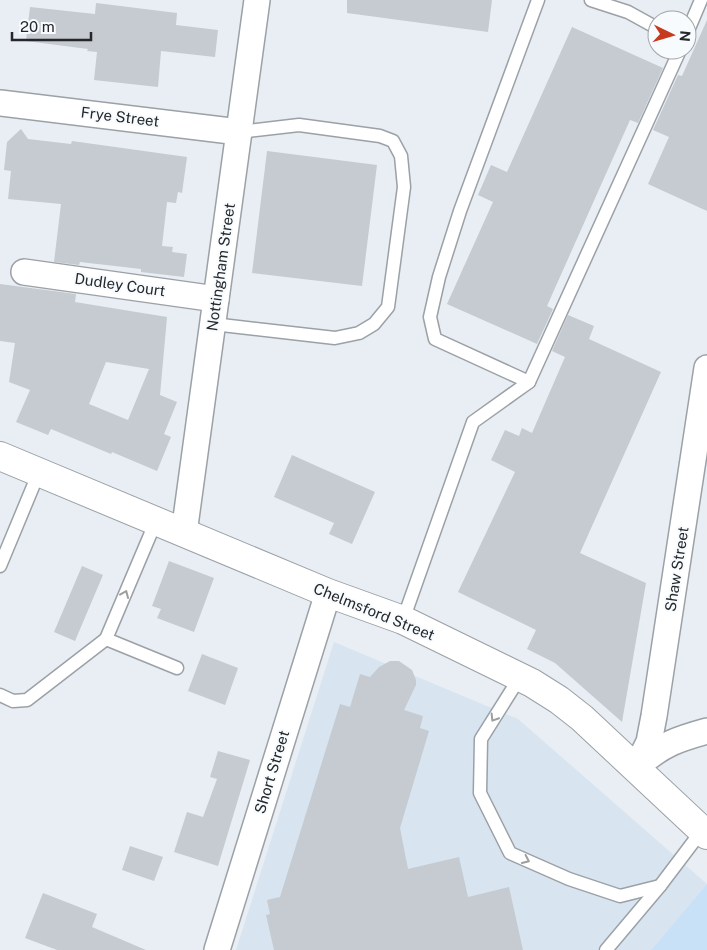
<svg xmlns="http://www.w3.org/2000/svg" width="707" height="950" font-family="'Public Sans',sans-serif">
<rect width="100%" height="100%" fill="#e8eef4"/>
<polygon fill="#d8e4ef" points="334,642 518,719 707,884 651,950 236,950"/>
<polygon fill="#c9e1f7" points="707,884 707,950 651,950"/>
<g fill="#c5cbd0" fill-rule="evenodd">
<polygon points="347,0 492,0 488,32 347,13"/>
<polygon points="96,3 177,13 176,25 218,30 215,57 161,51 158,87 94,80 97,52 87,51 88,49 26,41 30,7 95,14"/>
<polygon points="707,20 707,211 648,184 669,137 653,130 678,75 682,76"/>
<polygon points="572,27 663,68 638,123 630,120 547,306 553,309 537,344 447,304 493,202 478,195 491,165 507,172"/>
<polygon points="21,129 28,139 71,144 72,141 187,157 182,193 178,192 176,203 167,202 162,246 173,247 172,252 187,254 184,277 141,272 141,269 80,262 79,265 54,262 61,204 8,199 11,171 4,170 7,142"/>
<polygon points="267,151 377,165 362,286 252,273"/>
<path d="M0 284 76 294 75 302 167 317 160 395 177 402 164 434 171 437 157 471 112 452 111 454 51 429 48 435 16 422 30 390 9 382 15 343 0 341ZM106 362 149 369 128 420 89 404Z"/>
<polygon points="568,315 594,326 589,339 661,372 580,553 646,583 622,722 555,663 527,649 536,630 458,592 515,472 491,460 505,430 519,436 522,428 532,433 565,357 552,351"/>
<polygon points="292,455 375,492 352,544 329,534 334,523 274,497"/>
<polygon points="169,561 214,578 194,632 157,618 161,609 152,606"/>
<polygon points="82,566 103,575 75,641 54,632"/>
<polygon points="202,654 238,668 225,705 188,691"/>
<polygon points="390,661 399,661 412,670 416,680 416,685 404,710 423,716 420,728 429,731 400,828 408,869 459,857 468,897 509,887 523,950 274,950 266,915 270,914 267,900 280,897 340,704 350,707 360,674 370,677 379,667"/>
<polygon points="218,751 250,760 218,866 174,852 187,812 203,817 217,779 210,777"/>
<polygon points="130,846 163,857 154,881 122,870"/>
<polygon points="43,893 97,914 92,927 146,950 57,950 25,938"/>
</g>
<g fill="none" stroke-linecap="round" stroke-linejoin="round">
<g stroke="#9ba1a6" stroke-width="15">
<g id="lane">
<polyline points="591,0 628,12 657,28"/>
<polyline points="687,33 701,0"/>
<polyline points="213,324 335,338 359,333 374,324 388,307 404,187 401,156 393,141 380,136 299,125 239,132"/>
<polyline points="529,382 435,339 430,317 439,277 460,211 538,0"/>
<polyline points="0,566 39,472"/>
<polyline points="403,620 473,422 529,382 680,50"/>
<polyline points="106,639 177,668"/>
<polyline points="520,677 481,739 480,793 510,853 569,879 620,896 660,886"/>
<polyline points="0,695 13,701 27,700 106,639 156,521"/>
<polyline points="606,950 660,886 703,829"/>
</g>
</g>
<g stroke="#9ba1a6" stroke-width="28">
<g id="street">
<polyline points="0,103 239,132"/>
<polyline points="24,272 216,299"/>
<polyline points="184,533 257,0"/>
<path d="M640 764C663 744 678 739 707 731"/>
<polyline points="636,768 649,742 654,716 707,368"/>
<polyline points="217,950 328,593"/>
</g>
</g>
<g stroke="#9ba1a6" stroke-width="30">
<polyline id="primary" points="0,456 328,593 403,620 532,683 559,700 582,718 707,835"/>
</g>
<use href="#lane" stroke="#fff" stroke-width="12"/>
<use href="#street" stroke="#fff" stroke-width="25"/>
<use href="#primary" stroke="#fff" stroke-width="28"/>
</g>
<defs><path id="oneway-chevron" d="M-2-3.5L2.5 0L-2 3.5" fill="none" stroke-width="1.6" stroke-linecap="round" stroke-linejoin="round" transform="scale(1.25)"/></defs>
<g stroke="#9d9e9f">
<use href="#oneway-chevron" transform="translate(125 594) rotate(-67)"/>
<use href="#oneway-chevron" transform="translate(494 718) rotate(122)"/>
<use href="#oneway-chevron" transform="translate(526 860) rotate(25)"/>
</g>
<g text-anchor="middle" stroke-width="4" stroke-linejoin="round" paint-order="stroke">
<g font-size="15" fill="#25272a" stroke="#f7fbfe">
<text transform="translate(120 117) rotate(7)" y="5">Frye Street</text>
<text transform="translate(221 267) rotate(-82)" y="5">Nottingham Street</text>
<text transform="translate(120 285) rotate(8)" y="5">Dudley Court</text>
<text transform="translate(677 569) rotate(-81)" y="5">Shaw Street</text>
<text transform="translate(374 612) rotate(22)" y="5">Chelmsford Street</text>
<text transform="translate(272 772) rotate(-73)" y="5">Short Street</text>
</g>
</g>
<g transform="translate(672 35) rotate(95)"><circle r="24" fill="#f7fbfe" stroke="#a3a6a9"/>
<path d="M0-4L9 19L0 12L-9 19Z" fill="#c63b1f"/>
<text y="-8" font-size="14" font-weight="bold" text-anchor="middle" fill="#25272a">N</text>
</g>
<path d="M12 32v8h79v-8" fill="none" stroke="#25272a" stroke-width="2.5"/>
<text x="20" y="32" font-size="15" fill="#25272a" stroke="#f7fbfe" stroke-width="4" paint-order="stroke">20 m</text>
</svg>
